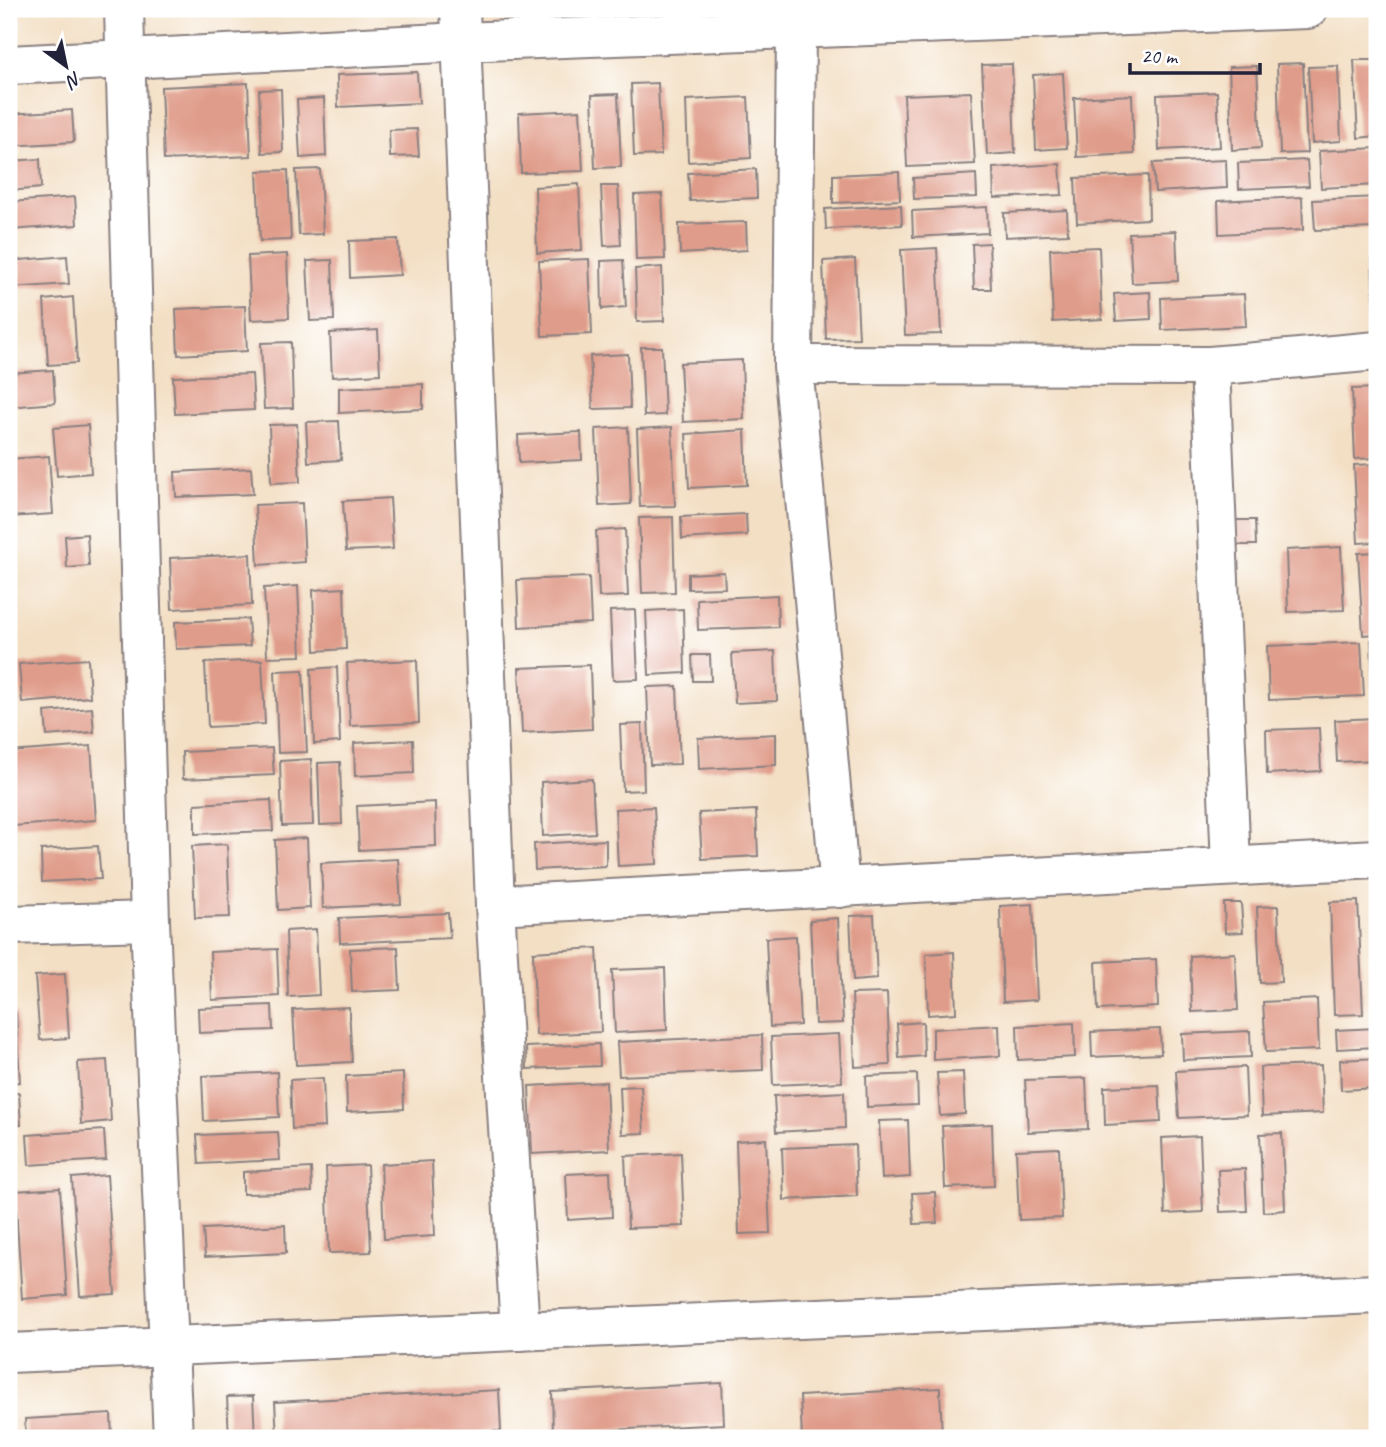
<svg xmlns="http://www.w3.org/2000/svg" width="1386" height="1447" font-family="Caveat,sans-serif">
<rect width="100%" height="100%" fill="#fff"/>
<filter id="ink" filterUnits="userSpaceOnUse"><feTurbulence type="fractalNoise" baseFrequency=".0143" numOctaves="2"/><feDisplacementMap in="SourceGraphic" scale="14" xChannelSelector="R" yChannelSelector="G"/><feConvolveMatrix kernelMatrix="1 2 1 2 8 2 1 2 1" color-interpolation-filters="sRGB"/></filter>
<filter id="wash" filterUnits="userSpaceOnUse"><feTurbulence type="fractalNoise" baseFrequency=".00686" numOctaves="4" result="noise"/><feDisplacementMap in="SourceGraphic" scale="28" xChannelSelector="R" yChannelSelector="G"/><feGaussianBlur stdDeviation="1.57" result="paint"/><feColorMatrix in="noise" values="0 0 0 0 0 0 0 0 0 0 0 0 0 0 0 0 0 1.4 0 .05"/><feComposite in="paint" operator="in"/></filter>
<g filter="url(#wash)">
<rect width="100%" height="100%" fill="#f3dfc4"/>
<g id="blocks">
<g fill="#e09c8a">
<polygon points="1354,60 1377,60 1377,136 1358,138"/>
<polygon points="1303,63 1307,153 1280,154 1277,64"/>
<polygon points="1012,64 1015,153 987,155 982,65"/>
<polygon points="1257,66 1261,148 1232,150 1229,67"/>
<polygon points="1338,66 1341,141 1312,143 1308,67"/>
<polygon points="417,72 419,103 338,107 337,75"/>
<polygon points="1063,73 1067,148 1036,150 1033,75"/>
<polygon points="248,83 251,156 164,160 161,87"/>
<polygon points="658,83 661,155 634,156 631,84"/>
<polygon points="281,89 283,152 262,153 259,90"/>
<polygon points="971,92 975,164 907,167 904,95"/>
<polygon points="1217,92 1220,147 1159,150 1157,95"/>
<polygon points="618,94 621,167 595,168 592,95"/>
<polygon points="1132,95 1134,154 1077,157 1074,98"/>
<polygon points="748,97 751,158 688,162 686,100"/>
<polygon points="324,98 326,156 300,158 297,100"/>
<polygon points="72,110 74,142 9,146 9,114"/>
<polygon points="580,110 583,171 521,173 519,113"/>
<polygon points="417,129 419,156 390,157 389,130"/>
<polygon points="1377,148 1377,185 1321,188 1319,151"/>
<polygon points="40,159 41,188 9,191 9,161"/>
<polygon points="1226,160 1227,188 1155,192 1153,163"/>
<polygon points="1307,160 1309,186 1239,189 1238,163"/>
<polygon points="1060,164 1062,195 994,198 993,168"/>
<polygon points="320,169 323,234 299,235 296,170"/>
<polygon points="756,169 757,198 690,201 688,173"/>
<polygon points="288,170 291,240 260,241 257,171"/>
<polygon points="899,172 900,200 833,203 833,175"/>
<polygon points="976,174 977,197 914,199 913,178"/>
<polygon points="1148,175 1149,219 1077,223 1075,178"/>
<polygon points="579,184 582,250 537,253 535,187"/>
<polygon points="601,186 618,186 621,245 604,246"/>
<polygon points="662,194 665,259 636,260 634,195"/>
<polygon points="75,197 77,225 11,230 10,202"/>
<polygon points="1302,197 1303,230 1219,234 1218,201"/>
<polygon points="1377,197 1377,228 1315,230 1313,200"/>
<polygon points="901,205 902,225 826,229 825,209"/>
<polygon points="987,207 988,233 913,237 912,211"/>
<polygon points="1067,210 1068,234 1005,237 1004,213"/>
<polygon points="746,222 747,250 680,254 679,224"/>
<polygon points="1176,231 1178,281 1132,283 1129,233"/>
<polygon points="398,239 400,275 350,278 349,241"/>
<polygon points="989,243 991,289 974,289 972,244"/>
<polygon points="1099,247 1102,319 1053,322 1050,249"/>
<polygon points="937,248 941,334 905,335 901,250"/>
<polygon points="287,254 289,318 251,320 248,256"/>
<polygon points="67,256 69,284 9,288 9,261"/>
<polygon points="589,259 592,334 542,336 539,261"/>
<polygon points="855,259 859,338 826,339 823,261"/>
<polygon points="1372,259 1377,259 1377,320 1374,320"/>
<polygon points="332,260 334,320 310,321 307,261"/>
<polygon points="623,260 626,307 602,309 601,261"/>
<polygon points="662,267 664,321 637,322 635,269"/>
<polygon points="1150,292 1151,319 1116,321 1114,294"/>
<polygon points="1244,294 1246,326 1162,330 1161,298"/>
<polygon points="73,297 77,363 48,365 44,300"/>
<polygon points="245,306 247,351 178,355 176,309"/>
<polygon points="378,330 380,374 332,377 330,333"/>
<polygon points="291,342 293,408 264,409 261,343"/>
<polygon points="641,347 662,347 665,415 644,416"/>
<polygon points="628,354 630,408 593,409 590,356"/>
<polygon points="742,360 744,419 683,422 680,363"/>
<polygon points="53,370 55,403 9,407 9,373"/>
<polygon points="252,374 254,410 175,414 173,377"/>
<polygon points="423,384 423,409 339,413 339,388"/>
<polygon points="1377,388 1377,458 1355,459 1352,389"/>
<polygon points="339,421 341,460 308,462 306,422"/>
<polygon points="297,424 300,482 271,483 269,425"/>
<polygon points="88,425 91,473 57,476 53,428"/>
<polygon points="628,427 631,504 599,506 596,429"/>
<polygon points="672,427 675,506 640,507 637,429"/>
<polygon points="745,430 747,485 689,488 686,434"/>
<polygon points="581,432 582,460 519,463 518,435"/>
<polygon points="49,456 53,514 9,517 9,459"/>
<polygon points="1377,464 1377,542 1358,543 1354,465"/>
<polygon points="251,468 253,494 176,497 175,472"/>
<polygon points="390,498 393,549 346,551 343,501"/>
<polygon points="302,503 305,562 258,565 255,505"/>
<polygon points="746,514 747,535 682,539 681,517"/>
<polygon points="673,517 675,592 642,593 639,518"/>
<polygon points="1234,520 1255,520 1256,545 1235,545"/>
<polygon points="625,529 628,596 599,597 596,531"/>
<polygon points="87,534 89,566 67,568 65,536"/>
<polygon points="1341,547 1344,610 1288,612 1286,550"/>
<polygon points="1377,552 1377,634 1363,635 1358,553"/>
<polygon points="250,554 252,605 172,609 170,558"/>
<polygon points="724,572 725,588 688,589 688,574"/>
<polygon points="589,577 591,623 519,627 517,580"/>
<polygon points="298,586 301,656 267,657 264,588"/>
<polygon points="344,588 346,649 315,651 313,590"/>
<polygon points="777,595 778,627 698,630 697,599"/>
<polygon points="683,609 685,673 649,675 646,611"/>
<polygon points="635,610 638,679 613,680 610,611"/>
<polygon points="248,619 250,646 176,649 175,622"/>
<polygon points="1371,640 1377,640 1377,709 1374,709"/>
<polygon points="1361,642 1364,696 1269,700 1267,646"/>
<polygon points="775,651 777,701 735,703 732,653"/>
<polygon points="692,655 710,655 711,681 693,681"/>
<polygon points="88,659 90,697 22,703 19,664"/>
<polygon points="262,660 265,724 208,727 205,663"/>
<polygon points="417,660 419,723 350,726 347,663"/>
<polygon points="590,665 592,729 522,733 519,668"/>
<polygon points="337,667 340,742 314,744 311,669"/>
<polygon points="303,670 307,752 278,753 275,671"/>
<polygon points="677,686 680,764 650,765 647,687"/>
<polygon points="92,708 94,732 47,736 45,712"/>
<polygon points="1374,718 1376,760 1337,762 1335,720"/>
<polygon points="642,724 644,790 623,791 620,725"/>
<polygon points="1319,728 1321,771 1267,774 1266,730"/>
<polygon points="776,734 776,765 699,769 698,738"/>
<polygon points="413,740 414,773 355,776 354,743"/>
<polygon points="91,746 96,820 13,826 9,752"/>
<polygon points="272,748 274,775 183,779 182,752"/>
<polygon points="311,759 313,825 282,826 280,761"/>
<polygon points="340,762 342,824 320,825 318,763"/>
<polygon points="1371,774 1377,774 1377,799 1372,800"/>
<polygon points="592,779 595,833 543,836 541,782"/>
<polygon points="271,800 273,831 195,834 195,804"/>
<polygon points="435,802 436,846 359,850 357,806"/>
<polygon points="654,807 657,864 618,866 615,809"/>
<polygon points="756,810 758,856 702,859 699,813"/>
<polygon points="307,838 310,908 278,910 275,840"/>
<polygon points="606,840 606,866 535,870 534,844"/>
<polygon points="227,844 230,917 195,918 192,846"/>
<polygon points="98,846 101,879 42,882 41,850"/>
<polygon points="398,859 401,904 323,908 321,863"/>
<polygon points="1358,901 1363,1014 1334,1015 1330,902"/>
<polygon points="1224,903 1241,903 1243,932 1225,933"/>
<polygon points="1033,904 1037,1000 1003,1002 1000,906"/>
<polygon points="1278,906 1281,982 1260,983 1257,907"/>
<polygon points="448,913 450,938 340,943 339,918"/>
<polygon points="874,915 877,979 853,981 850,916"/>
<polygon points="838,918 843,1023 815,1024 810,920"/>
<polygon points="316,929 319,995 288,997 286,931"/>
<polygon points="796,936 800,1025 770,1027 766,938"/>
<polygon points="398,947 400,990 352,992 350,949"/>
<polygon points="597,948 601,1032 536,1035 533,952"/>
<polygon points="277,949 279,996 212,1000 210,952"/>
<polygon points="954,952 956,1013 928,1015 926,954"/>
<polygon points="1235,953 1238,1010 1192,1012 1190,956"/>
<polygon points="1156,959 1158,1007 1098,1010 1096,962"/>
<polygon points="665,968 667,1030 615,1033 612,970"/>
<polygon points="65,974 69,1038 40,1040 35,976"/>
<polygon points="887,993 890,1065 855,1067 852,994"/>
<polygon points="1317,999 1319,1050 1266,1052 1263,1002"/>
<polygon points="272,1005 273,1030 199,1033 198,1008"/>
<polygon points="349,1007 352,1062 296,1065 293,1010"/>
<polygon points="16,1013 20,1082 9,1083 9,1014"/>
<polygon points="923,1022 924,1056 899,1058 897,1024"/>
<polygon points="1074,1023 1075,1057 1018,1060 1017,1026"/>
<polygon points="999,1025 1000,1056 933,1060 933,1029"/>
<polygon points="1377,1028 1377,1047 1337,1049 1336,1030"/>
<polygon points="1160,1029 1161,1054 1092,1057 1091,1032"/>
<polygon points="1250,1031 1251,1057 1183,1060 1182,1034"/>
<polygon points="839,1034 842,1082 773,1085 771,1037"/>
<polygon points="762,1035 763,1070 619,1076 617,1042"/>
<polygon points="599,1044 600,1066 527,1069 526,1047"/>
<polygon points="1377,1058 1377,1088 1341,1090 1340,1060"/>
<polygon points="107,1060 111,1121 81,1124 78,1062"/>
<polygon points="1321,1065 1323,1113 1262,1116 1260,1067"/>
<polygon points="1245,1067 1247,1115 1179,1118 1176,1071"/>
<polygon points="277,1072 279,1117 204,1121 202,1076"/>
<polygon points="963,1072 965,1114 940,1116 937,1073"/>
<polygon points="403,1073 404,1109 347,1112 346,1076"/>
<polygon points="917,1074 918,1105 867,1107 866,1076"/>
<polygon points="323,1078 325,1127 292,1129 290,1080"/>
<polygon points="1086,1078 1088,1129 1028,1132 1025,1080"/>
<polygon points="606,1082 609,1150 532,1154 529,1086"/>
<polygon points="1159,1085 1161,1122 1105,1125 1104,1087"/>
<polygon points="641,1086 644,1133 622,1134 620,1087"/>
<polygon points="844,1092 845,1128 776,1132 774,1096"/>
<polygon points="19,1093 21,1125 9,1126 9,1094"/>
<polygon points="908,1120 910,1177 882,1179 879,1121"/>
<polygon points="992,1124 994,1186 945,1188 942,1126"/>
<polygon points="104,1130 106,1160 29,1165 27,1135"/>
<polygon points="278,1132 280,1160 199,1164 197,1135"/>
<polygon points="1282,1133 1285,1210 1263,1212 1260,1134"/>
<polygon points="9,1136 13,1136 15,1170 9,1171"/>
<polygon points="1200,1136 1203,1212 1165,1214 1162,1138"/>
<polygon points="766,1139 770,1233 739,1234 736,1141"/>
<polygon points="855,1145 857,1196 784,1200 782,1148"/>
<polygon points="1059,1148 1062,1218 1019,1220 1016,1150"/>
<polygon points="681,1153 684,1226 628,1228 625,1156"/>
<polygon points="432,1161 435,1236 384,1239 381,1164"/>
<polygon points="367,1165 371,1252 329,1253 326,1167"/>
<polygon points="311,1168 312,1192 243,1194 243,1172"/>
<polygon points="1245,1169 1247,1211 1220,1212 1218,1170"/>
<polygon points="610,1172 612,1217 568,1220 566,1174"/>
<polygon points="107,1175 115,1294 80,1296 72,1178"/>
<polygon points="60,1188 67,1295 22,1299 15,1191"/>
<polygon points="935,1192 937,1223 914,1224 912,1193"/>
<polygon points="285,1225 286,1253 205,1257 203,1229"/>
<polygon points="722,1383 724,1424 553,1433 552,1392"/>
<polygon points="940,1388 942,1438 802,1438 800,1396"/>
<polygon points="499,1390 501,1431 371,1438 277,1438 275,1402"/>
<polygon points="253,1396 255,1438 229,1438 227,1397"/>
<polygon points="111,1414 112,1438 26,1438 25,1419"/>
</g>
</g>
</g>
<g filter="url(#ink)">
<use href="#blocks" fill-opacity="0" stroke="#8a8080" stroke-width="2"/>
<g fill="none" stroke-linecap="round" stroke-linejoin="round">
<g stroke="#8a8080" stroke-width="42">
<g id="minor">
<polyline points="124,9 150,921 173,1438"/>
<polyline points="460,9 495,905 520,1331"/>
<polyline points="796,29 793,365 840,888"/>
<polyline points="9,65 461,42 1308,9"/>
<polyline points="793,365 1210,366 1377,351"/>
<polyline points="1210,366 1231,865"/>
<polyline points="495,905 1377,859"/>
<polyline points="9,925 150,921"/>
<polyline points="9,1353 1377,1294"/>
</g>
</g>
<use href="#minor" stroke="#fff" stroke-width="38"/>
</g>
</g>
<rect width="1386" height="1447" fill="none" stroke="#fff" stroke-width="35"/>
<g transform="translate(66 66) rotate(147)" stroke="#ffffff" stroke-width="5" paint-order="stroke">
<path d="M0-5L12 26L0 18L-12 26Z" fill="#22223b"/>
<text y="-10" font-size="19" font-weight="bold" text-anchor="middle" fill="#22223b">N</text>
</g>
<path d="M1130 63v10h130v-10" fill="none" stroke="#22223b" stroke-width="3.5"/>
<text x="1141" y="63" font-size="21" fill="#22223b" stroke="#ffffff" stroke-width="5" paint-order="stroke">20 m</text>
</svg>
